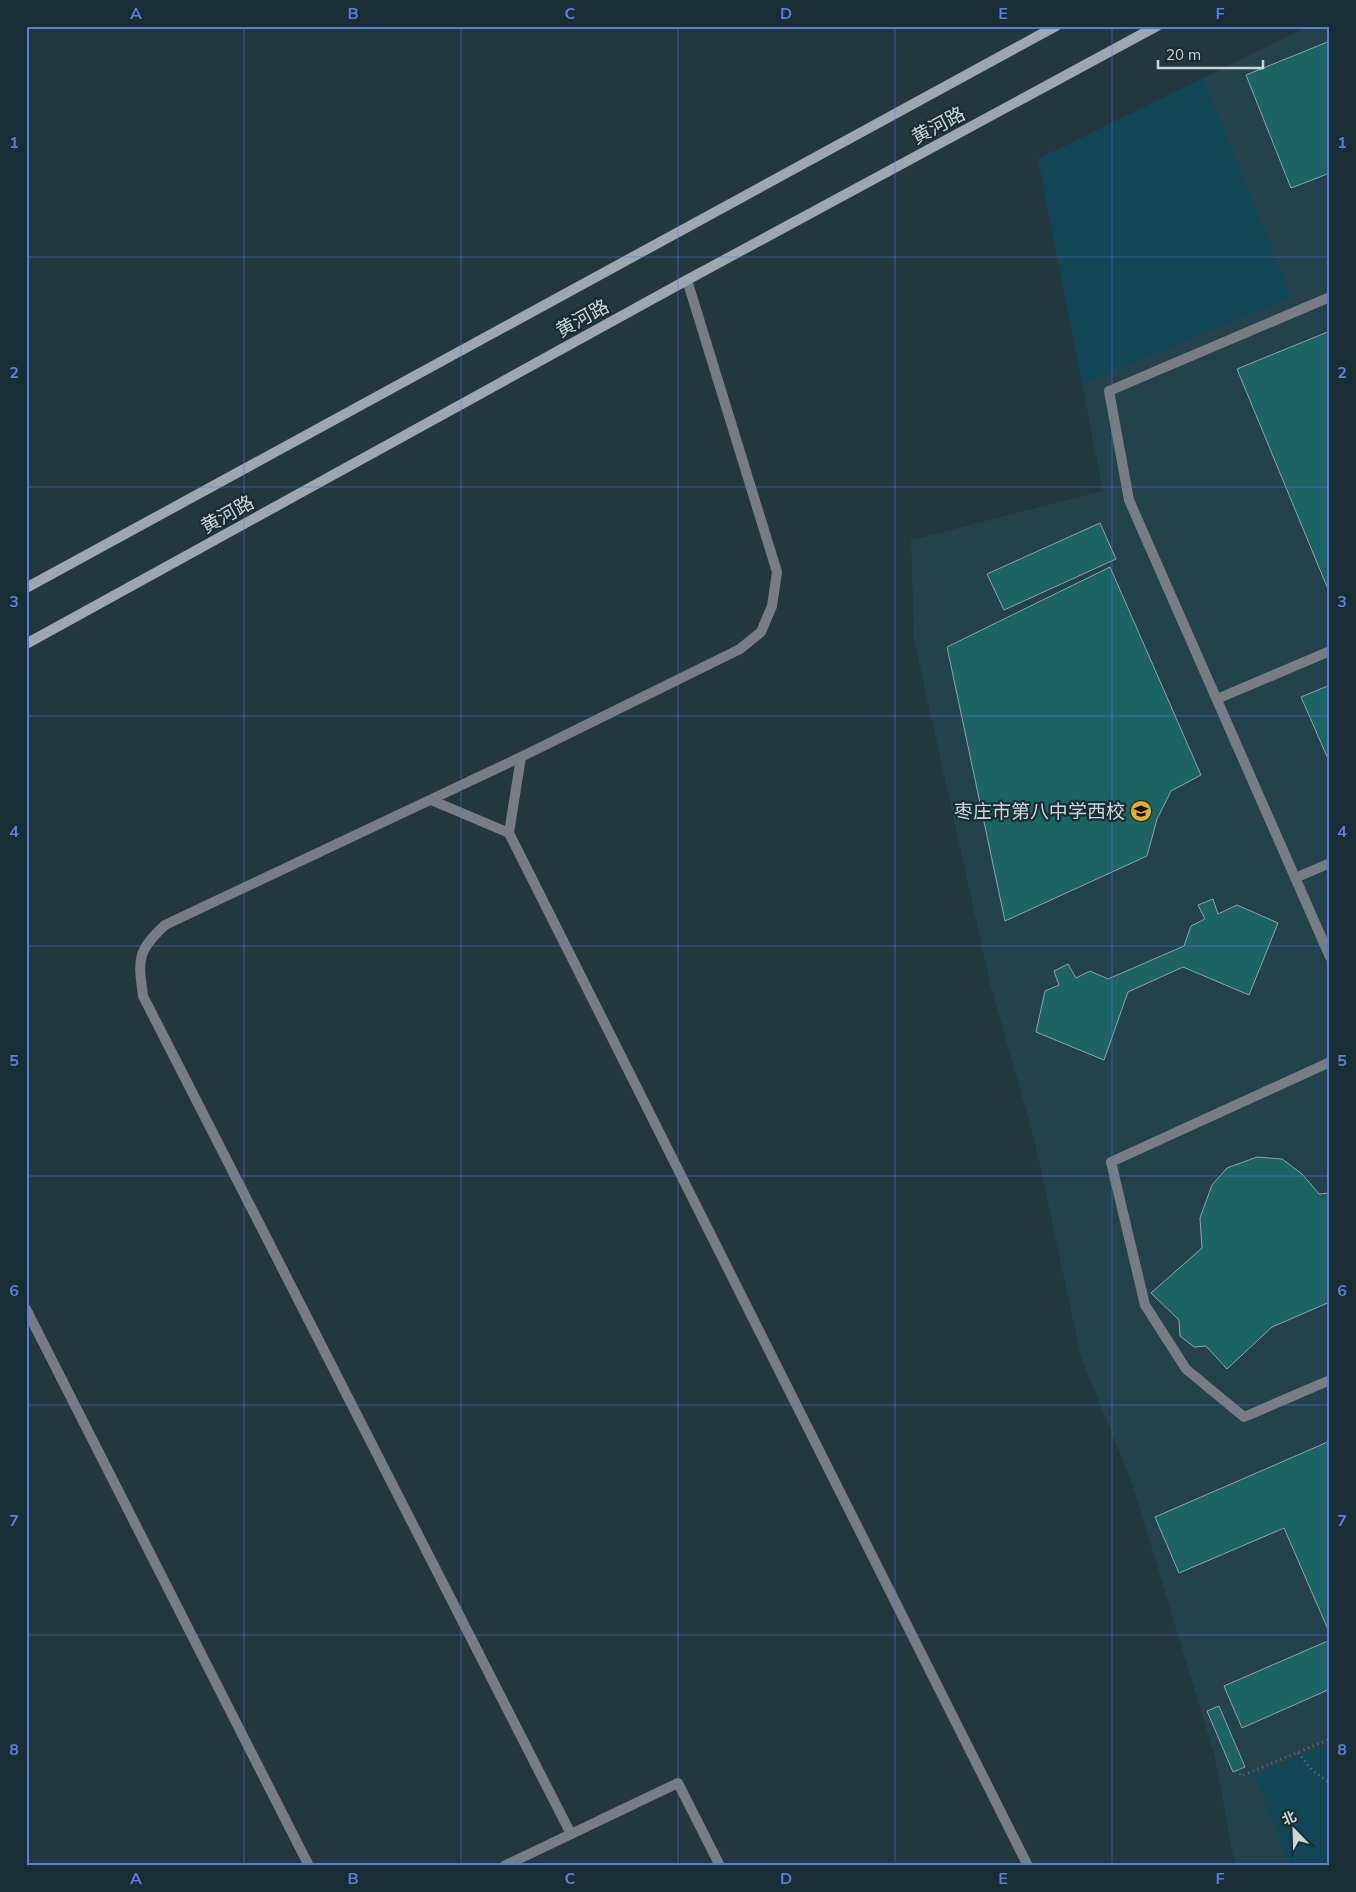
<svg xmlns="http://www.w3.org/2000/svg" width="1356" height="1892" font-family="Mulish,'Noto Sans SC',sans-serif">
<rect width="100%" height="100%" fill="#23373e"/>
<polygon fill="#24424b" points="1309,26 1330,26 1330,1866 1235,1866 1215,1757 1133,1486 1081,1357 1035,1142 990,983 914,639 911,540 1103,491 1038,159"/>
<g fill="#104655">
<polygon points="1203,78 1291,297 1082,384 1038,159"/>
<polygon points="1330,1744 1330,1866 1291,1866 1254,1775"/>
</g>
<g fill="#1c6463" stroke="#8ca6a5">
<polygon points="1330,41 1330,173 1291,188 1246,75"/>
<polygon points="1330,331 1330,594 1237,369"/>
<polygon points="1100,523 1116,559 1004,610 987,574"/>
<polygon points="1110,567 1201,775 1171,791 1157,819 1147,856 1005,921 947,647"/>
<polygon points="1330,685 1330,761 1329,761 1301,697"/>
<polygon points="1213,899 1218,914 1237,905 1278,923 1249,995 1183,967 1128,992 1104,1060 1036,1032 1045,991 1059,985 1054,971 1068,964 1076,978 1090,971 1108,979 1184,946 1191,926 1205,919 1198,905"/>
<polygon points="1257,1157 1282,1159 1302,1174 1319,1194 1330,1193 1330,1302 1272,1327 1227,1369 1206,1346 1194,1347 1180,1336 1179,1320 1151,1293 1202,1248 1200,1218 1212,1185 1227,1168"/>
<polygon points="1330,1441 1330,1634 1284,1528 1179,1573 1155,1517"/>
<polygon points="1330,1640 1330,1689 1242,1728 1224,1686"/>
<polygon points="1219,1706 1245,1767 1233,1772 1207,1711"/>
</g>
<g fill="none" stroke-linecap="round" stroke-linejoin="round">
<g stroke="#607177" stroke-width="3" stroke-dasharray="1 4" stroke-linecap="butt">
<polyline points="1298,1753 1313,1771 1330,1783"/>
<polyline points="1239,1769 1241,1776 1330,1739"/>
</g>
<g stroke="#777d84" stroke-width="10">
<polyline points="1330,297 1109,391 1129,500 1330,957"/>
<polyline points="1217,699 1330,651"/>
<polyline points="1295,878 1330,863"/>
<polyline points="1330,1062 1111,1162 1145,1305 1186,1369 1244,1417 1330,1380"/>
</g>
<g stroke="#777d84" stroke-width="10">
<polyline points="431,800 509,833 521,757"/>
<polyline points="509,833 1028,1866"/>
<polyline points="26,1309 309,1866"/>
<path d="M571 1834 143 996C138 959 137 951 165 925L521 757 740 649 761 632 772 606 777 572 687 280"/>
<polyline points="504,1866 678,1783 720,1866"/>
</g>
<g stroke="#9ca7b2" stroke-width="10">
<polyline points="26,588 1056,26"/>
<polyline points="26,644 687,280 1157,26"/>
</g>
</g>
<path fill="none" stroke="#5a7ed9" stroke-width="1" stroke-opacity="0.55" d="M244 26V1866M461 26V1866M678 26V1866M895 26V1866M1112 26V1866M26 257H1330M26 487H1330M26 716H1330M26 946H1330M26 1176H1330M26 1405H1330M26 1635H1330"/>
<defs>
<g id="school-disc" transform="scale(1.125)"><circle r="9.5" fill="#e2ae34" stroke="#192d34"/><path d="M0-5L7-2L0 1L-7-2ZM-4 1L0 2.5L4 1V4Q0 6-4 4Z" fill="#111"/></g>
</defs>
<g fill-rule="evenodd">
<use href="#school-disc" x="1141" y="811"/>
</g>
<g text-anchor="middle" stroke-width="4.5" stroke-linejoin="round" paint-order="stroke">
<g font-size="19" fill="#cad6da" stroke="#192d34">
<text transform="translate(938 125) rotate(-28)" y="7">黄河路</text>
<text transform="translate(582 318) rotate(-29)" y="7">黄河路</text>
<text transform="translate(227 514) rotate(-29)" y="7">黄河路</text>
</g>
<g font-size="19" fill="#cad6da" stroke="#192d34" text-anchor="end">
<text x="1125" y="818">枣庄市第八中学西校</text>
</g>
</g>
<rect width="1356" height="1892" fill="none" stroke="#192d34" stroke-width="55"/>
<g transform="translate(1294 1830) rotate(337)" stroke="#192d34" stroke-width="4" paint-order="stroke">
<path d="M0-4L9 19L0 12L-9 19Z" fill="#cad6da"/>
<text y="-8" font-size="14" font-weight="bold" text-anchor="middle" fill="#cad6da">北</text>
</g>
<path d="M1158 60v8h105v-8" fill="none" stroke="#cad6da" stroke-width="2.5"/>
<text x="1166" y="60" font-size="15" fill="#cad6da" stroke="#192d34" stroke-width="4" paint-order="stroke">20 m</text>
<rect x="28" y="28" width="1300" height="1836" fill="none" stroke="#5a7ed9" stroke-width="2"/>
<g font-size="16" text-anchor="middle" font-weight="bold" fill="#5a7ed9">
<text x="136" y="19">A</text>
<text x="353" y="19">B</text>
<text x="570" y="19">C</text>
<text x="786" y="19">D</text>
<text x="1003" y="19">E</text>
<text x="1220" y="19">F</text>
<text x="14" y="148">1</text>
<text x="1342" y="148">1</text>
<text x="14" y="378">2</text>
<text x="1342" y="378">2</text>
<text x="14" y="607">3</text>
<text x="1342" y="607">3</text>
<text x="14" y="837">4</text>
<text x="1342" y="837">4</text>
<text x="14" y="1066">5</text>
<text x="1342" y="1066">5</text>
<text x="14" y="1296">6</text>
<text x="1342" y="1296">6</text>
<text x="14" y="1526">7</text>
<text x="1342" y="1526">7</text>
<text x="14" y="1755">8</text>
<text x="1342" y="1755">8</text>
<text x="136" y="1884">A</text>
<text x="353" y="1884">B</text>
<text x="570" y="1884">C</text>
<text x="786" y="1884">D</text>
<text x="1003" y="1884">E</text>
<text x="1220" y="1884">F</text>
</g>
</svg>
